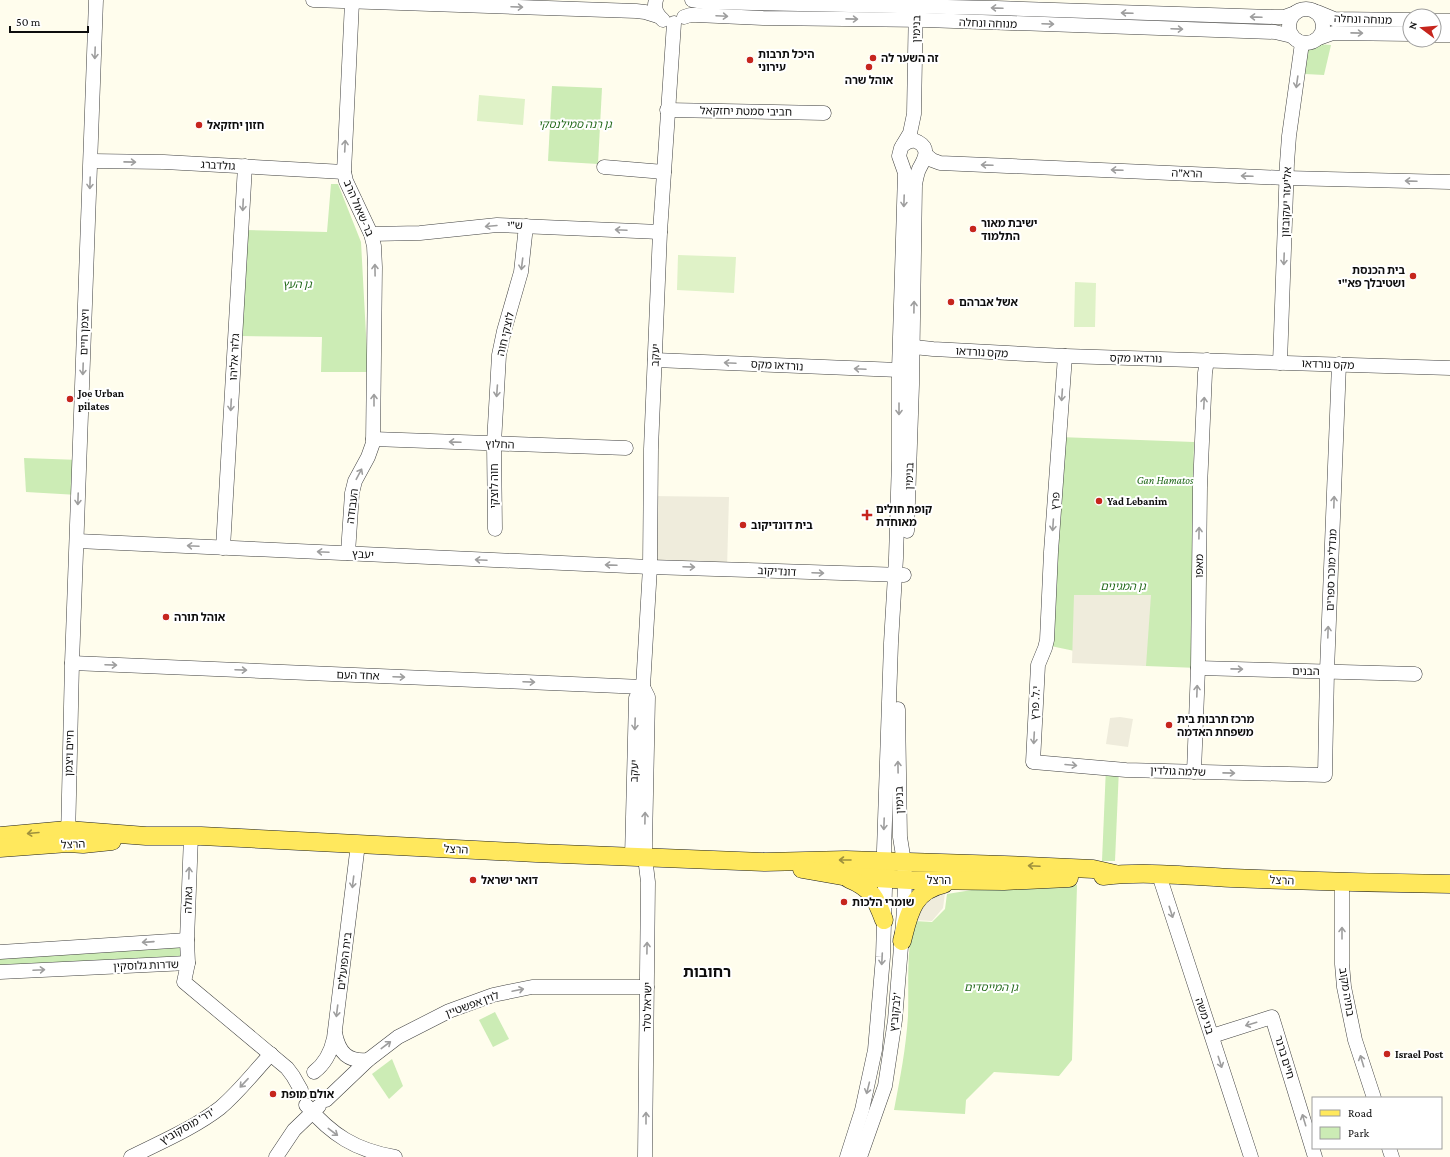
<svg xmlns="http://www.w3.org/2000/svg" width="1450" height="1157" font-family="'Crimson Pro','Noto Sans Hebrew',serif">
<rect width="100%" height="100%" fill="#fffded"/>
<g fill="#ccecb5">
<polygon points="1305,43 1331,45 1324,75 1305,74"/>
<polygon points="552,86 602,88 598,164 548,161"/>
<polygon points="331,184 338,184 361,242 368,372 321,372 322,337 239,336 245,230 327,232"/>
<polygon points="1059,437 1194,442 1193,485 1198,668 1146,666 1046,645"/>
<polygon points="24,458 80,460 78,495 26,492"/>
<polygon points="1106,767 1119,768 1115,861 1102,861"/>
<path d="M1077 885 1072 1060 1059 1076 994 1072 966 1100 965 1114 894 1110C900 1079 906 1048 908 1016 909 984 906 952 914 921L932 922 945 909 947 894 978 889Z"/>
<polygon points="186,943 186,960 0,970 0,954"/>
<polygon points="495,1012 509,1039 493,1047 479,1020"/>
<polygon points="392,1059 403,1086 389,1099 372,1074"/>
</g>
<g fill="#dff2c7">
<polygon points="479,95 525,99 523,125 477,121"/>
<polygon points="678,255 736,257 734,293 677,290"/>
<polygon points="1075,282 1096,283 1095,327 1074,327"/>
</g>
<g fill="#efecdc">
<polygon points="651,496 729,497 727,569 650,567"/>
<polygon points="1074,595 1151,595 1146,666 1072,663"/>
<polygon points="1120,717 1133,719 1128,747 1106,744 1110,718"/>
<polygon points="945,893 943,908 932,921 914,920 929,897"/>
</g>
<g fill="none" stroke-linecap="round" stroke-linejoin="round">
<g stroke="#404040" stroke-width="15">
<g id="minor">
<polyline points="313,0 636,11 645,12 658,16"/>
<path d="M656 0C653 9 657 15 663 20"/>
<polyline points="692,0 704,2 996,8 1274,17 1284,17 1295,13"/>
<circle cx="1306" cy="26" r="17"/>
<polyline points="1317,12 1334,19 1410,20"/>
<polyline points="684,17 690,15 696,15 763,18 925,20 1275,32 1292,36"/>
<polyline points="1434,21 1450,21"/>
<polyline points="1434,35 1450,35"/>
<polyline points="1319,38 1333,33 1410,34"/>
<polyline points="667,110 824,113"/>
<path d="M903 145C908 141 913 139 918 142 931 149 924 160 919 169 917 174 916 179 915 185L912 385 907 531"/>
<polyline points="926,155 932,160 940,163 1286,178 1450,182"/>
<polyline points="91,161 164,162 344,172"/>
<polyline points="604,167 664,172"/>
<polyline points="371,234 420,233 497,225 660,232"/>
<polyline points="904,346 933,349 1065,356 1450,368"/>
<polyline points="1065,356 1051,552 1047,640 1045,648 1038,665 1033,762 1126,770 1325,775 1327,671 1339,364"/>
<polyline points="655,360 899,370"/>
<polyline points="1280,363 1287,163 1289,136 1302,43"/>
<polyline points="373,439 626,448"/>
<polyline points="495,529 494,443 499,355 504,331 521,272 526,226"/>
<polyline points="77,541 650,567 904,575"/>
<polyline points="223,548 245,166"/>
<polyline points="348,553 352,493 355,481 368,457 373,443 375,267 374,246 371,234 346,181 344,172 352,2"/>
<polyline points="72,663 643,687"/>
<polyline points="1198,668 1415,674"/>
<polyline points="1194,772 1198,668 1200,487 1205,373 1207,360"/>
<polyline points="191,836 187,940 188,963 184,982 287,1068 293,1076 301,1090"/>
<polyline points="68,839 72,663 96,0"/>
<polyline points="632,857 636,698 643,687"/>
<polyline points="1159,875 1251,1157"/>
<polyline points="1342,882 1342,964 1344,987 1355,1040 1374,1098"/>
<polyline points="0,952 187,940"/>
<polyline points="0,972 188,963"/>
<path d="M335 1033C339 1053 348 1062 368 1060"/>
<polyline points="1212,1036 1272,1017 1315,1157"/>
<path d="M314 1072C326 1063 331 1052 334 1038L358 844"/>
<polyline points="326,1100 368,1060 398,1037 449,1011 493,995 532,987 647,987"/>
<path d="M306 1105C332 1135 355 1150 395 1157"/>
<polyline points="1389,1148 1392,1157"/>
<path d="M131 1157C161 1142 194 1128 220 1108 239 1092 254 1072 271 1054"/>
<polyline points="276,1157 294,1130 319,1106"/>
<polyline points="645,1157 648,882 645,857 645,843 648,697 643,687 650,567 651,449 660,232 674,23"/>
<polyline points="847,1157 862,1110 875,1050 883,957 885,888 884,850 891,643 896,558 899,460 899,370 905,173 899,156 901,148 910,133 914,114 916,0"/>
<polyline points="860,1157 885,1086 895,1020 904,910 905,880 904,862 900,837 898,709"/>
</g>
</g>
<g stroke="#1e1e1e" stroke-width="19">
<g id="major">
<polyline points="0,836 67,830 146,836 201,836 536,853 765,862 846,860 1004,865 1093,869 1115,874"/>
<polyline points="0,848 68,843 83,844 112,841"/>
<polyline points="802,869 842,876 910,880 1004,881 1069,878"/>
<path d="M1103 876C1145 871 1188 876 1231 878 1304 881 1377 883 1450 884"/>
<path d="M849 879C871 888 876 898 884 920"/>
<path d="M902 941C909 914 912 891 944 884"/>
</g>
</g>
<use href="#minor" stroke="#fff" stroke-width="14"/>
<use href="#major" stroke="#ffe85d" stroke-width="18"/>
</g>
<defs><path id="oneway-shaft" d="M-6 0H5M1.5-3L5.5 0L1.5 3" fill="none" stroke-width="1.6" stroke-linecap="round" stroke-linejoin="round"/></defs>
<g stroke="#9e9e9e">
<use href="#oneway-shaft" transform="translate(517 7) rotate(2)"/>
<use href="#oneway-shaft" transform="translate(997 8) rotate(-178)"/>
<use href="#oneway-shaft" transform="translate(1127 13) rotate(-178)"/>
<use href="#oneway-shaft" transform="translate(722 16) rotate(3)"/>
<use href="#oneway-shaft" transform="translate(1256 17) rotate(-178)"/>
<use href="#oneway-shaft" transform="translate(852 19) rotate(1)"/>
<use href="#oneway-shaft" transform="translate(1048 24) rotate(2)"/>
<use href="#oneway-shaft" transform="translate(1177 29) rotate(2)"/>
<use href="#oneway-shaft" transform="translate(1357 33) rotate(1)"/>
<use href="#oneway-shaft" transform="translate(95 53) rotate(92)"/>
<use href="#oneway-shaft" transform="translate(1297 82) rotate(98)"/>
<use href="#oneway-shaft" transform="translate(345 146) rotate(-87)"/>
<use href="#oneway-shaft" transform="translate(130 162) rotate(1)"/>
<use href="#oneway-shaft" transform="translate(987 165) rotate(-178)"/>
<use href="#oneway-shaft" transform="translate(1117 170) rotate(-178)"/>
<use href="#oneway-shaft" transform="translate(1247 176) rotate(-178)"/>
<use href="#oneway-shaft" transform="translate(1411 181) rotate(-178)"/>
<use href="#oneway-shaft" transform="translate(90 183) rotate(92)"/>
<use href="#oneway-shaft" transform="translate(904 201) rotate(92)"/>
<use href="#oneway-shaft" transform="translate(243 205) rotate(93)"/>
<use href="#oneway-shaft" transform="translate(491 226) rotate(175)"/>
<use href="#oneway-shaft" transform="translate(621 230) rotate(-177)"/>
<use href="#oneway-shaft" transform="translate(1284 259) rotate(92)"/>
<use href="#oneway-shaft" transform="translate(522 264) rotate(97)"/>
<use href="#oneway-shaft" transform="translate(375 270) rotate(-91)"/>
<use href="#oneway-shaft" transform="translate(914 307) rotate(-89)"/>
<use href="#oneway-shaft" transform="translate(730 363) rotate(-177)"/>
<use href="#oneway-shaft" transform="translate(83 369) rotate(92)"/>
<use href="#oneway-shaft" transform="translate(860 369) rotate(-177)"/>
<use href="#oneway-shaft" transform="translate(497 391) rotate(94)"/>
<use href="#oneway-shaft" transform="translate(1062 395) rotate(94)"/>
<use href="#oneway-shaft" transform="translate(374 400) rotate(-90)"/>
<use href="#oneway-shaft" transform="translate(1204 403) rotate(-87)"/>
<use href="#oneway-shaft" transform="translate(231 405) rotate(93)"/>
<use href="#oneway-shaft" transform="translate(899 409) rotate(90)"/>
<use href="#oneway-shaft" transform="translate(455 442) rotate(-178)"/>
<use href="#oneway-shaft" transform="translate(359 474) rotate(-62)"/>
<use href="#oneway-shaft" transform="translate(78 499) rotate(92)"/>
<use href="#oneway-shaft" transform="translate(1334 502) rotate(-88)"/>
<use href="#oneway-shaft" transform="translate(1053 525) rotate(94)"/>
<use href="#oneway-shaft" transform="translate(1199 533) rotate(-89)"/>
<use href="#oneway-shaft" transform="translate(193 546) rotate(-177)"/>
<use href="#oneway-shaft" transform="translate(323 552) rotate(-177)"/>
<use href="#oneway-shaft" transform="translate(481 560) rotate(-177)"/>
<use href="#oneway-shaft" transform="translate(611 565) rotate(-178)"/>
<use href="#oneway-shaft" transform="translate(689 567) rotate(2)"/>
<use href="#oneway-shaft" transform="translate(818 573) rotate(2)"/>
<use href="#oneway-shaft" transform="translate(1328 632) rotate(-88)"/>
<use href="#oneway-shaft" transform="translate(111 665) rotate(2)"/>
<use href="#oneway-shaft" transform="translate(1237 669) rotate(1)"/>
<use href="#oneway-shaft" transform="translate(241 670) rotate(2)"/>
<use href="#oneway-shaft" transform="translate(399 677) rotate(2)"/>
<use href="#oneway-shaft" transform="translate(529 682) rotate(2)"/>
<use href="#oneway-shaft" transform="translate(1197 691) rotate(-88)"/>
<use href="#oneway-shaft" transform="translate(635 724) rotate(92)"/>
<use href="#oneway-shaft" transform="translate(1034 738) rotate(93)"/>
<use href="#oneway-shaft" transform="translate(1071 765) rotate(5)"/>
<use href="#oneway-shaft" transform="translate(898 767) rotate(-91)"/>
<use href="#oneway-shaft" transform="translate(1229 773) rotate(1)"/>
<use href="#oneway-shaft" transform="translate(645 818) rotate(-89)"/>
<use href="#oneway-shaft" transform="translate(884 824) rotate(92)"/>
<use href="#oneway-shaft" transform="translate(189 873) rotate(-88)"/>
<use href="#oneway-shaft" transform="translate(353 882) rotate(97)"/>
<use href="#oneway-shaft" transform="translate(1171 912) rotate(72)"/>
<use href="#oneway-shaft" transform="translate(1342 933) rotate(-90)"/>
<use href="#oneway-shaft" transform="translate(148 942) rotate(176)"/>
<use href="#oneway-shaft" transform="translate(647 948) rotate(-89)"/>
<use href="#oneway-shaft" transform="translate(882 959) rotate(93)"/>
<use href="#oneway-shaft" transform="translate(39 970) rotate(-3)"/>
<use href="#oneway-shaft" transform="translate(518 990) rotate(-12)"/>
<use href="#oneway-shaft" transform="translate(337 1011) rotate(97)"/>
<use href="#oneway-shaft" transform="translate(1251 1024) rotate(163)"/>
<use href="#oneway-shaft" transform="translate(386 1045) rotate(-37)"/>
<use href="#oneway-shaft" transform="translate(1362 1061) rotate(-107)"/>
<use href="#oneway-shaft" transform="translate(1220 1062) rotate(72)"/>
<use href="#oneway-shaft" transform="translate(244 1083) rotate(133)"/>
<use href="#oneway-shaft" transform="translate(868 1088) rotate(104)"/>
<use href="#oneway-shaft" transform="translate(646 1118) rotate(-90)"/>
<use href="#oneway-shaft" transform="translate(1304 1120) rotate(-107)"/>
<use href="#oneway-shaft" transform="translate(333 1132) rotate(37)"/>
</g>
<g stroke="#9e903d">
<use href="#oneway-shaft" transform="translate(33 833) rotate(175)"/>
<use href="#oneway-shaft" transform="translate(845 860) rotate(180)"/>
<use href="#oneway-shaft" transform="translate(1034 866) rotate(-177)"/>
</g>
<g fill="#c6251d" stroke="#fff" stroke-width="1.5">
<circle cx="873" cy="58" r="4"/>
<circle cx="750" cy="60" r="4"/>
<circle cx="869" cy="67" r="4"/>
<circle cx="199" cy="125" r="4"/>
<circle cx="973" cy="229" r="4"/>
<circle cx="1413" cy="276" r="4"/>
<circle cx="951" cy="302" r="4"/>
<circle cx="70" cy="399" r="4"/>
<circle cx="1099" cy="501" r="4"/>
<path d="M865 509h4v4h4v4h-4v4h-4v-4h-4v-4h4z"/>
<circle cx="743" cy="525" r="4"/>
<circle cx="166" cy="617" r="4"/>
<circle cx="1169" cy="725" r="4"/>
<circle cx="473" cy="880" r="4"/>
<circle cx="844" cy="902" r="4"/>
<circle cx="1387" cy="1054" r="4"/>
<circle cx="273" cy="1094" r="4"/>
</g>
<g text-anchor="middle" stroke-width="4" stroke-linejoin="round" paint-order="stroke">
<g font-size="11" fill="#0d0d0d" stroke="#fff">
<text transform="translate(1363 19) rotate(2)" y="4">מנוחה ונחלה</text>
<text transform="translate(988 23) rotate(2)" y="4">מנוחה ונחלה</text>
<text transform="translate(916 29) rotate(-89)" y="4">בנימין</text>
<text transform="translate(746 111) rotate(1)" y="4">חביבי סמטת יחזקאל</text>
<text transform="translate(218 165) rotate(3)" y="4">גולדברג</text>
<text transform="translate(1187 173) rotate(2)" y="4">הרא"ה</text>
<text transform="translate(1286 202) rotate(-88)" y="4">אליעזר יעקובזון</text>
<text transform="translate(359 208) rotate(67)" y="4">בר-שאול הרב</text>
<text transform="translate(515 225) rotate(1)" y="4">ש"י</text>
<text transform="translate(84 332) rotate(-88)" y="4">ויצמן חיים</text>
<text transform="translate(505 334) rotate(-77)" y="4">לוצקי חוה</text>
<text transform="translate(982 352) rotate(3)" y="4">מקס נורדאו</text>
<text transform="translate(655 355) rotate(-87)" y="4">יעקב</text>
<text transform="translate(234 357) rotate(-87)" y="4">גלזר אליהו</text>
<text transform="translate(1136 358) rotate(1)" y="4">נורדאו מקס</text>
<text transform="translate(1328 364) rotate(2)" y="4">מקס נורדאו</text>
<text transform="translate(777 365) rotate(3)" y="4">נורדאו מקס</text>
<text transform="translate(500 444) rotate(2)" y="4">החלוץ</text>
<text transform="translate(909 476) rotate(-88)" y="4">בנימין</text>
<text transform="translate(494 486) rotate(-90)" y="4">חוה לוצקי</text>
<text transform="translate(1055 501) rotate(-86)" y="4">פרץ</text>
<text transform="translate(352 506) rotate(-83)" y="4">העבודה</text>
<text transform="translate(363 554) rotate(3)" y="4">יעבץ</text>
<text transform="translate(1199 566) rotate(-89)" y="4">מאפו</text>
<text transform="translate(1331 570) rotate(-88)" y="4">מנדלי מוכר ספרים</text>
<text transform="translate(777 571) rotate(3)" y="4">דונדיקוב</text>
<text transform="translate(1306 671) rotate(1)" y="4">הבנים</text>
<text transform="translate(358 675) rotate(2)" y="4">אחד העם</text>
<text transform="translate(1035 703) rotate(-87)" y="4">י.ל. פרץ</text>
<text transform="translate(69 753) rotate(-88)" y="4">חיים ויצמן</text>
<text transform="translate(634 771) rotate(-88)" y="4">יעקב</text>
<text transform="translate(1178 771) rotate(2)" y="4">שלמה גולדין</text>
<text transform="translate(899 800) rotate(-92)" y="4">בנימין</text>
<text transform="translate(73 844) rotate(-2)" y="4">הרצל</text>
<text transform="translate(456 849) rotate(3)" y="4">הרצל</text>
<text x="939" y="884">הרצל</text>
<text transform="translate(1282 880) rotate(2)" y="4">הרצל</text>
<text transform="translate(188 900) rotate(-88)" y="4">גאולה</text>
<text transform="translate(344 961) rotate(-83)" y="4">בית הפועלים</text>
<text transform="translate(146 965) rotate(-2)" y="4">שדרות גלוסקין</text>
<text transform="translate(1347 992) rotate(81)" y="4">בתיה מקוב</text>
<text transform="translate(472 1004) rotate(-20)" y="4">לוין אפשטיין</text>
<text transform="translate(647 1007) rotate(-89)" y="4">ישראל טלר</text>
<text transform="translate(895 1012) rotate(-84)" y="4">לבקוביץ'</text>
<text transform="translate(1205 1016) rotate(72)" y="4">בני משה</text>
<text transform="translate(1285 1057) rotate(73)" y="4">חיים ברנר</text>
<text transform="translate(187 1126) rotate(-30)" y="4">דר' מוסקוביץ'</text>
</g>
<g font-size="11" font-weight="bold" fill="#0d0d0d" stroke="#fff" text-anchor="start">
<text x="758" y="58">היכל תרבות<tspan x="758" dy="13">עירוני</tspan></text>
<text x="881" y="62">זה השער לה</text>
<text x="869" y="84" text-anchor="middle">אוהל שרה</text>
<text x="207" y="129">חזון יחזקאל</text>
<text x="981" y="227">ישיבת מאור<tspan x="981" dy="13">התלמוד</tspan></text>
<text x="1405" y="274" text-anchor="end">בית הכנסת<tspan x="1405" dy="13">ושטיבלך פא"י</tspan></text>
<text x="959" y="306">אשל אברהם</text>
<text x="78" y="397">Joe Urban<tspan x="78" dy="13">pilates</tspan></text>
<text x="1107" y="505">Yad Lebanim</text>
<text x="876" y="513">קופת חולים<tspan x="876" dy="13">מאוחדת</tspan></text>
<text x="751" y="529">בית דונדיקוב</text>
<text x="174" y="621">אוהל תורה</text>
<text x="1177" y="723">מרכז תרבות בית<tspan x="1177" dy="13">משפחת האדמה</tspan></text>
<text x="481" y="884">דואר ישראל</text>
<text x="852" y="906">שומרי הלכות</text>
<text x="1395" y="1058">Israel Post</text>
<text x="281" y="1098">אולם מופת</text>
</g>
<g font-size="11" font-style="italic" fill="#22691a" stroke="#fff">
<text x="575" y="128">גן רנה סמילנסקי</text>
<text x="297" y="288">גן העץ</text>
<text x="1165" y="484">Gan Hamatos</text>
<text x="1123" y="590">גן המגינים</text>
<text x="991" y="991">גן המייסדים</text>
</g>
<g font-size="15" font-weight="bold" fill="#0d0d0d" stroke="#fff">
<text x="707" y="977">רחובות</text>
</g>
</g>
<rect x="1312" y="1097" width="130" height="52" fill="#ffffff" stroke="#9e9e9e"/>
<rect x="1320" y="1110" width="20" height="6" fill="#ffe85d" stroke="#9e9e9e"/>
<text x="1348" y="1117" font-size="12" fill="#0d0d0d">Road</text>
<rect x="1320" y="1127" width="20" height="12" fill="#ccecb5" stroke="#9e9e9e"/>
<text x="1348" y="1137" font-size="12" fill="#0d0d0d">Park</text>
<g transform="translate(1422 28) rotate(286)"><circle r="19" fill="#ffffff" stroke="#9e9e9e"/>
<path d="M0-3L7 15L0 10L-7 15Z" fill="#c6251d"/>
<text y="-6" font-size="11" font-weight="bold" text-anchor="middle" fill="#0d0d0d">N</text>
</g>
<path d="M10 26v6h78v-6" fill="none" stroke="#0d0d0d" stroke-width="2"/>
<text x="16" y="26" font-size="12" fill="#0d0d0d" stroke="#ffffff" stroke-width="3" paint-order="stroke">50 m</text>
</svg>
